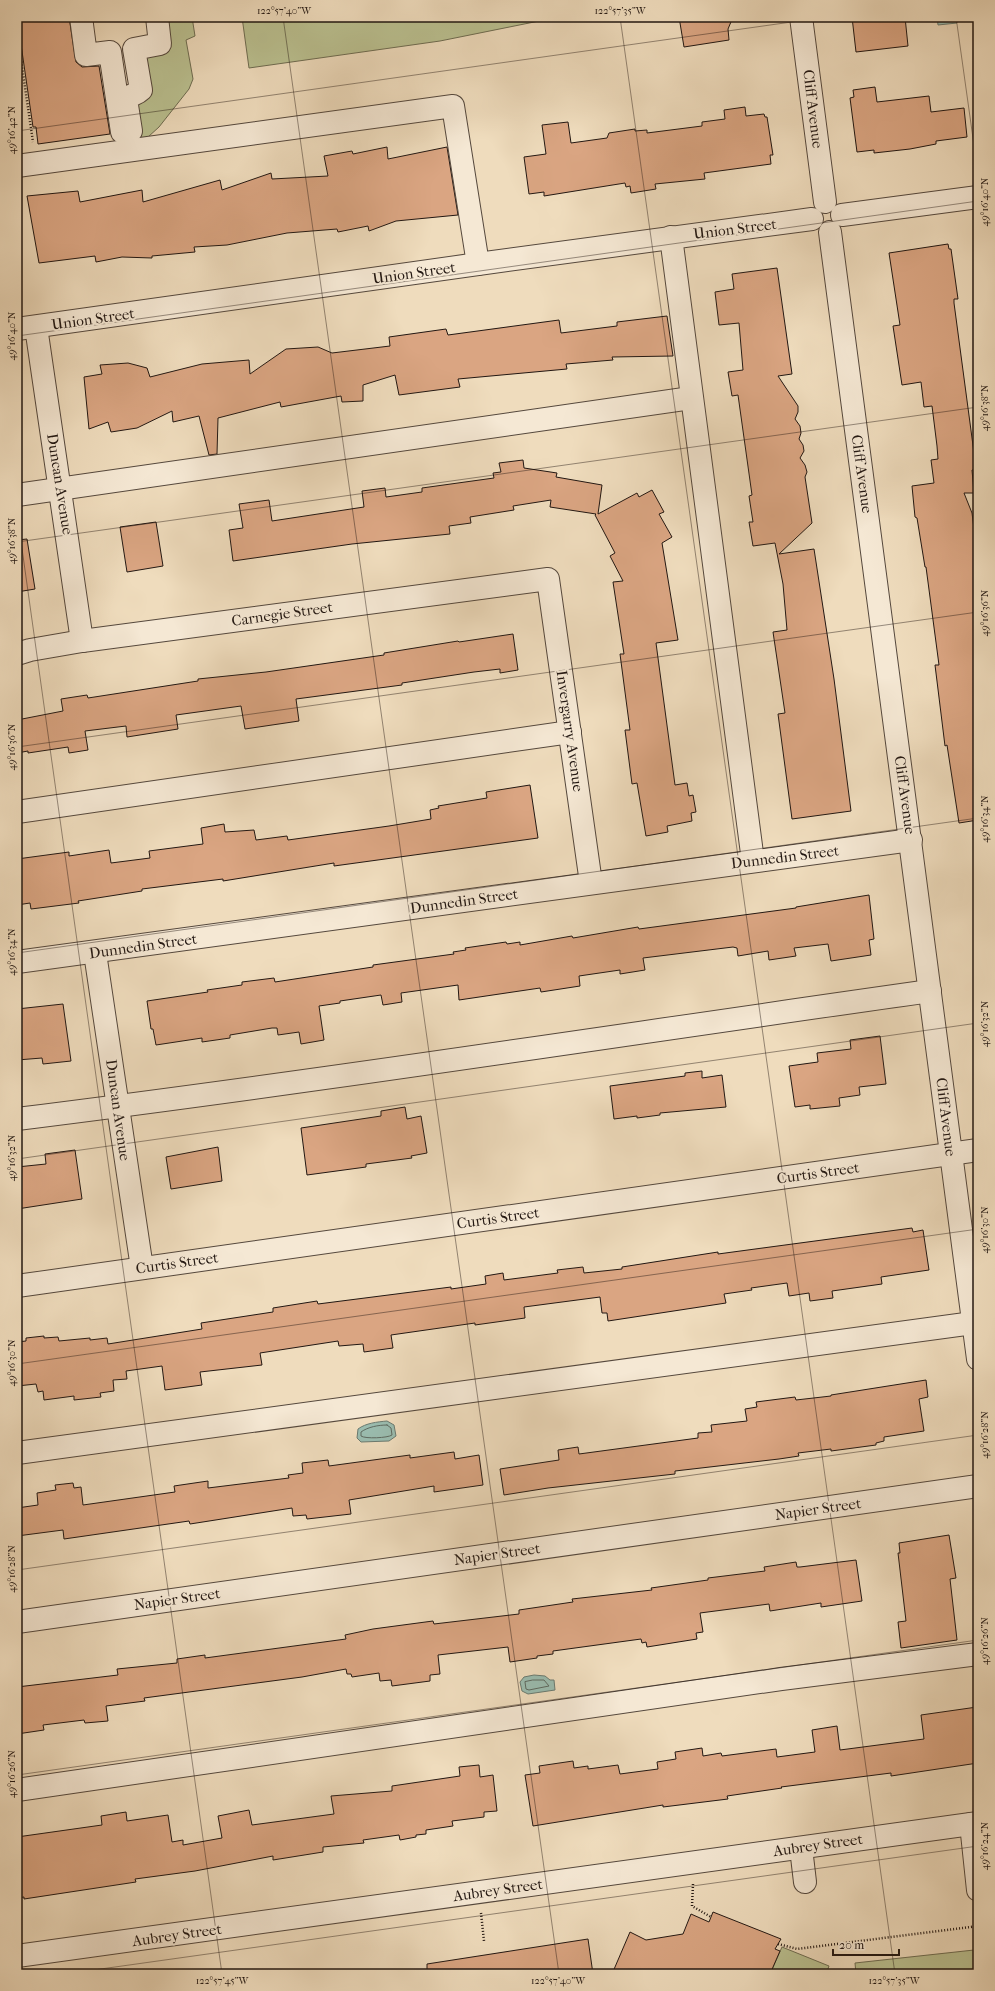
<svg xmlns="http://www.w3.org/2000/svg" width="995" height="1991" font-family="'IM FELL French Canon',serif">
<rect width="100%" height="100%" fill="#efdcbd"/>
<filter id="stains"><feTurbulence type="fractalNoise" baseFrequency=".005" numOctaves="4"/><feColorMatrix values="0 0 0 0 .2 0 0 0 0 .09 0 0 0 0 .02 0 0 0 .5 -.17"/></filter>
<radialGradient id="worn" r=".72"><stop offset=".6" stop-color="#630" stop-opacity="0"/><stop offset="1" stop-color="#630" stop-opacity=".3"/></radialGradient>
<g fill="#bac090" stroke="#6e6c51">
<polygon points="157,17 192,17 195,36 186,40 193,79 189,89 159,127 148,137 133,142 134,49 160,44"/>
<polygon points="242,17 559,17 440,41 249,68"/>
<polygon points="782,1947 829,1966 826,1974 770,1974"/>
<polygon points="974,1950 977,1974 856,1974 855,1963"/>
</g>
<g fill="#9abcaf" stroke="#6a7a70">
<polygon points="937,17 956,17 957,23 938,25"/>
<path d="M387 1421 394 1425 396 1436 389 1441 361 1442 357 1438 358 1429C366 1423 377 1422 387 1421Z"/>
<polygon points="534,1675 545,1676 550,1680 554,1680 555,1690 528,1694 522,1691 520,1682 524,1677"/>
</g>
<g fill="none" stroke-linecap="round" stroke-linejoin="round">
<g stroke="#5e6a60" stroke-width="1">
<path d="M387 1425 391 1428 392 1435C388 1438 365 1439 361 1436V1432C368 1427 378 1425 387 1425Z"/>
<polygon points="533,1680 544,1680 549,1686 529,1690 526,1689 525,1682"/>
</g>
</g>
<g fill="#daa582" stroke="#221712">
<polygon points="17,17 69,17 76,62 82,67 99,66 110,134 38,144 36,127 33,127"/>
<polygon points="679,17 733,17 728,29 729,40 684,47"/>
<polygon points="852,17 905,17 908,46 856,52"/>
<polygon points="875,87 877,102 929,96 931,112 964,108 967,137 936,141 936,144 910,149 874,153 874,150 857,152 850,98 854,97 853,90"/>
<polygon points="745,107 746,116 764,114 765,117 767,117 773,155 770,155 771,164 704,173 705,179 655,184 656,189 631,193 630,186 626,187 625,183 544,196 544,192 529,194 524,157 546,154 542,125 568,122 571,143 607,138 609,133 635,129 635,131 647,130 647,133 702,126 702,122 725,119 724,110"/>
<polygon points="387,147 388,159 447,147 458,215 396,221 369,231 368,226 338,232 337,229 287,233 227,245 194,247 195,252 152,256 152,258 122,257 96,262 95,256 39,263 27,196 78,191 80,202 142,190 143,202 220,180 222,190 271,173 272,179 328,176 324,156 352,151 353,154"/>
<polygon points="948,244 949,249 951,249 958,299 954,299 954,303 974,453 978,452 978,469 972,470 974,493 964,493 972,513 976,545 978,545 978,820 959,823 947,745 945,746 935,665 939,665 926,567 925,567 917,518 915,517 912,486 934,483 931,460 938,459 937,446 932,406 924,407 921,382 902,385 893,326 900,325 889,253"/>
<polygon points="777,268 792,374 778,376 798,406 798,412 795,419 800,426 801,433 799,439 803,445 804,451 800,458 805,465 807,472 805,477 812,523 779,554 814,549 834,679 851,811 792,819 778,714 785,713 773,632 787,630 783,584 775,543 753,546 749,522 753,522 749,496 752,495 738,395 732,396 728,372 743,370 739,323 719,325 715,292 734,289 732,274"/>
<polygon points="667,316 673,356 612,357 613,360 566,364 567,369 458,379 460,387 399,395 395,375 363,385 363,401 342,402 341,396 281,407 280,402 218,418 217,454 209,455 199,416 173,422 172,411 137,428 111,432 108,422 89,429 84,377 102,374 100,365 128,363 147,368 150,377 202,364 249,360 250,374 286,349 318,347 332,353 390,346 389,337 446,329 448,335 559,320 561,333 617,326 617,322"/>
<polygon points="523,460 524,468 557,473 556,477 602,485 598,514 637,493 639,497 652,490 664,512 659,514 672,537 662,543 678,640 656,643 675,785 687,783 689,796 693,795 696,812 691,813 692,821 667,826 668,832 646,836 637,783 632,784 625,730 630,730 620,654 624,654 613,582 623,581 610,556 615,553 595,515 596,514 550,507 551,500 513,506 514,510 470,517 471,523 449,526 450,534 352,544 233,561 229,530 243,528 239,504 269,500 272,521 364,507 362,491 385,488 386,497 422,492 422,488 494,478 493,473 501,472 499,463"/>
<polygon points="156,522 163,566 127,572 120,527"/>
<polygon points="27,539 35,589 17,592 17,540"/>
<polygon points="513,634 518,670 500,673 500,669 474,672 402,683 402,685 296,699 299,721 245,729 241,706 176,715 178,729 127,737 126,726 85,731 88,750 69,753 68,747 28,753 28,751 17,753 17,720 63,711 61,699 87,695 88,698 198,681 198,679 266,672 384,655 384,653 458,641 459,642"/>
<polygon points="530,785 538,838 334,866 334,863 223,881 223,879 142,889 142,891 78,901 79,903 31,909 30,903 17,905 17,859 69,852 69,856 109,850 111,863 150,858 149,851 203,844 201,828 224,824 225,832 254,830 256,840 287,836 288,840 389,826 431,819 430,810 439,808 438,806 487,798 486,792"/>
<polygon points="869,895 874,939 869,940 871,955 831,961 828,944 794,948 796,956 769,960 768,951 738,956 737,948 733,947 643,958 645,970 620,974 620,970 579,976 580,986 541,992 540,988 459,1000 458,985 401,993 402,1002 383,1005 381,995 340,1001 340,1003 319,1006 324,1040 301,1044 299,1032 278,1035 277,1028 272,1028 230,1035 230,1038 202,1042 202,1038 156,1045 153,1029 151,1029 147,1001 208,992 207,990 242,985 242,982 274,978 275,982 373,967 373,965 454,954 453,952 466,950 465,948 506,942 507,944 520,942 520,945 572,936 573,938 638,927 639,929 796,908 796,907"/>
<polygon points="63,1004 71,1061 43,1064 42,1058 17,1060 17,1009"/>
<polygon points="880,1036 886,1084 859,1087 860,1095 839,1098 840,1106 810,1109 810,1105 795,1107 789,1066 818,1062 817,1053 851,1049 850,1040"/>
<polygon points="702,1071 702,1078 722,1075 726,1107 660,1113 660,1115 637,1118 637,1116 614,1119 610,1086 685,1076 685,1073"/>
<polygon points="405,1107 407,1119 421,1116 427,1153 411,1156 412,1158 366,1164 366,1167 307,1175 301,1128 381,1116 381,1111"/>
<polygon points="218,1147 222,1181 171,1189 166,1157"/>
<polygon points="75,1150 82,1199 17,1209 17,1167 46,1164 45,1154"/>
<polygon points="912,1228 913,1232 923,1230 929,1270 881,1277 882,1284 832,1291 833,1298 810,1301 809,1293 789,1296 787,1283 751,1288 752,1290 724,1294 726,1303 608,1321 607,1313 602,1313 600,1297 524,1307 525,1318 475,1325 475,1323 391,1335 393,1348 364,1352 363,1344 339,1346 338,1341 260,1353 262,1365 200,1372 202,1385 165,1390 162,1366 126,1371 127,1379 113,1380 114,1391 100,1393 101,1397 74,1400 74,1396 44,1400 43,1391 38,1392 36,1384 17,1386 17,1342 26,1341 26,1338 44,1336 44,1338 58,1337 59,1341 90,1338 90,1340 107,1338 108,1344 202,1329 201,1323 273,1312 273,1308 317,1301 318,1304 451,1287 451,1289 486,1284 485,1276 503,1273 504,1280 558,1273 557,1270 583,1267 584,1273 622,1269 622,1267 718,1252 718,1254"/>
<polygon points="926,1380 928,1397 919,1399 924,1431 884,1437 884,1441 876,1443 876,1445 831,1451 831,1449 798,1453 799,1456 779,1459 675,1471 675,1474 548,1488 504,1495 500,1469 559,1460 558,1450 578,1447 579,1454 698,1438 698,1433 712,1432 711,1425 747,1421 745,1409 757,1407 756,1402 795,1397 796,1400 831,1396 831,1395"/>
<polygon points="454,1452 455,1459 479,1455 483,1485 434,1492 434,1486 349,1500 351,1514 307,1519 306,1515 293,1516 292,1508 190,1524 189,1521 64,1539 63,1530 17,1536 17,1508 38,1505 37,1493 56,1490 55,1485 73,1483 74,1488 81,1487 83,1505 175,1492 174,1486 208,1481 208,1488 289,1478 288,1475 303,1473 302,1463 328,1460 329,1466 410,1455 410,1458"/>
<polygon points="949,1535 956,1578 950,1579 957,1640 901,1648 898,1622 906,1621 898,1553 900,1553 899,1543"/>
<polygon points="856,1560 862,1601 821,1607 821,1603 770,1611 769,1604 700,1613 703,1632 696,1633 697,1639 647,1647 646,1642 642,1643 641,1639 553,1651 553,1654 537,1656 537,1658 510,1662 508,1647 438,1655 440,1674 430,1675 430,1681 392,1686 391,1680 380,1681 379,1673 352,1677 351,1674 347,1674 346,1669 302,1677 144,1698 145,1701 106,1706 108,1721 85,1723 84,1720 43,1725 44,1730 17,1734 17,1687 118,1675 117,1669 177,1663 177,1659 205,1655 205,1658 346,1639 345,1635 373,1629 433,1621 434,1624 519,1614 519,1610 573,1602 572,1599 652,1590 651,1588 708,1580 708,1578 765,1571 764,1567 796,1562 797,1567 800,1567"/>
<polygon points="977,1707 978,1763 891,1776 891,1773 781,1787 782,1788 727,1796 728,1799 663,1807 663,1805 533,1826 525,1775 540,1773 539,1766 573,1761 574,1768 588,1766 588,1769 618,1765 620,1774 658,1769 657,1762 676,1759 675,1752 702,1748 703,1756 721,1753 722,1756 776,1749 777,1757 815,1752 812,1730 837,1726 840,1750 924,1739 921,1715"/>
<polygon points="479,1765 480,1777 493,1775 497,1811 484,1812 484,1817 452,1821 453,1826 426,1830 426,1834 416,1835 416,1837 400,1840 399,1835 363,1840 364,1843 323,1847 323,1852 273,1860 273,1856 195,1871 135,1879 136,1882 24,1899 24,1897 17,1898 17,1837 102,1825 101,1816 126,1812 127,1821 168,1815 172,1842 183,1840 183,1845 222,1838 218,1816 249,1810 252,1825 334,1814 331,1796 392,1791 392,1786 460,1776 459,1767"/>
<polygon points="713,1912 781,1939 775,1949 780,1951 770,1974 612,1974 630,1932 646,1940 683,1934 691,1914 709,1922"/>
<polygon points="588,1939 593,1974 427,1974 427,1964"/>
</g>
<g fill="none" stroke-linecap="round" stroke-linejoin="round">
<g stroke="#55483d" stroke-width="24">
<g id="minor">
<path d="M81 17 86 55 110 52 122 132 131 131 126 99C131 94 136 95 141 90L134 49 160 44 157 17"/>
<polyline points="801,17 825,202"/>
<polyline points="17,166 453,106 478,264"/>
<polyline points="842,215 978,197"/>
<polyline points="830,232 978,1359"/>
<polyline points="671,237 753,861"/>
<polyline points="36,327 82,641"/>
<polyline points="17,329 478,264 812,219"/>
<polyline points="17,495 691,398"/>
<polyline points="17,654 30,650 82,641 548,579 591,883"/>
<polyline points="17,812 570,732"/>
<polyline points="95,953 142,1268"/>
<polyline points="17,962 911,840"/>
<path d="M17 1119C322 1081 625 1034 930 991"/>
<polyline points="17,1286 978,1150"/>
<polyline points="17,1453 973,1323"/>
<polyline points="17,1622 978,1486"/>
<polyline points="17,1790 781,1679 978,1654"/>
<polyline points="971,1824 978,1890"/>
<polyline points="801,1848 805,1882"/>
<polyline points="17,1956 978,1823"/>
</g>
</g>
<g stroke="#221712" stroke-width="2.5" stroke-dasharray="1 2" stroke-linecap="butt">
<polyline points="17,32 33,142"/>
<polyline points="693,1884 692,1906 711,1917"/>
<polyline points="481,1913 484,1941"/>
<polyline points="778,1944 797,1949 978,1926"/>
</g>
<use href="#minor" stroke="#f5e8d4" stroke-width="22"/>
</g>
<path fill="none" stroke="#221712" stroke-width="1" stroke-opacity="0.45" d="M283 17 559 1974M620 17 895 1974M956 17 978 174M17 131 827 17M17 336 978 201M17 513 222 1974M17 542 978 407M17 747 978 612M17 953 978 818M17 1159 978 1023M17 1364 978 1229M17 1570 978 1435M17 1775 978 1640M65 1974 978 1846"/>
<g text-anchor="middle" stroke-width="4" stroke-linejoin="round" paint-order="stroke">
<g font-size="15" fill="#221712" stroke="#f5e8d4">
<text transform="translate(813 109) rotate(83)" y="5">Cliff Avenue</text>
<text transform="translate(735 229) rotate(-7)" y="5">Union Street</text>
<text transform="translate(414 273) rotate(-8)" y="5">Union Street</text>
<text transform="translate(93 319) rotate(-8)" y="5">Union Street</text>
<text transform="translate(862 474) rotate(82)" y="5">Cliff Avenue</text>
<text transform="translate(60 484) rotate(81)" y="5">Duncan Avenue</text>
<text transform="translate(282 614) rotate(-8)" y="5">Carnegie Street</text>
<text transform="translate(570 731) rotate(82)" y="5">Invergarry Avenue</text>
<text transform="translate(905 795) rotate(82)" y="5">Cliff Avenue</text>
<text transform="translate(785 857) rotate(-7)" y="5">Dunnedin Street</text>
<text transform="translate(464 901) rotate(-8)" y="5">Dunnedin Street</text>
<text transform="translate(143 946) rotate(-8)" y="5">Dunnedin Street</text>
<text transform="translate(118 1110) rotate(82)" y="5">Duncan Avenue</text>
<text transform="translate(946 1117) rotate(83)" y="5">Cliff Avenue</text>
<text transform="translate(818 1173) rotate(-8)" y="5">Curtis Street</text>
<text transform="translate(498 1218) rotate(-8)" y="5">Curtis Street</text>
<text transform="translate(177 1263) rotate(-8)" y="5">Curtis Street</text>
<text transform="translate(818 1509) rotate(-8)" y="5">Napier Street</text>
<text transform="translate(497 1554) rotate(-8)" y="5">Napier Street</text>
<text transform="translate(177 1599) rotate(-8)" y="5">Napier Street</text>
<text transform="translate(818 1845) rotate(-8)" y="5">Aubrey Street</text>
<text transform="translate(498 1890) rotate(-8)" y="5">Aubrey Street</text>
<text transform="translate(177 1935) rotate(-8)" y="5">Aubrey Street</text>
</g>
</g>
<rect width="995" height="1991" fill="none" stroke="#efdcbd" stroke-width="44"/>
<path d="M833 1949v6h66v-6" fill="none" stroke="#221712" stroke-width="2"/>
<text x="839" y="1949" font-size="12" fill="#221712" stroke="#f5e8d4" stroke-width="3" paint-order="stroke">20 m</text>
<rect x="22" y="22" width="951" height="1947" fill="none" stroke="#221712" stroke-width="1.5"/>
<g font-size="10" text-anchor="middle" fill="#221712">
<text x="284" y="14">122°57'40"W</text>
<text x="620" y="14">122°57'35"W</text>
<text transform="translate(11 130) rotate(-90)" y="4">49°16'42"N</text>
<text transform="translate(984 202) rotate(-90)" y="4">49°16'40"N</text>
<text transform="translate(11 336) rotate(-90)" y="4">49°16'40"N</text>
<text transform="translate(984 408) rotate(-90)" y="4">49°16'38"N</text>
<text transform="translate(11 541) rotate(-90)" y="4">49°16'38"N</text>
<text transform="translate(984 613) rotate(-90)" y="4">49°16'36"N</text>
<text transform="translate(11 747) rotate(-90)" y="4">49°16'36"N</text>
<text transform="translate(984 819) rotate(-90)" y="4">49°16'34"N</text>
<text transform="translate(11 952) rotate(-90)" y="4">49°16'34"N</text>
<text transform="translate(984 1024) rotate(-90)" y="4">49°16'32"N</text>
<text transform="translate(11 1158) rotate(-90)" y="4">49°16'32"N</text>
<text transform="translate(984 1230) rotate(-90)" y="4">49°16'30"N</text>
<text transform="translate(11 1363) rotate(-90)" y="4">49°16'30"N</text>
<text transform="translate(984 1435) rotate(-90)" y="4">49°16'28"N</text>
<text transform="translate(11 1569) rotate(-90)" y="4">49°16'28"N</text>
<text transform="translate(984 1641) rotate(-90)" y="4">49°16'26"N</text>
<text transform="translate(11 1774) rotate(-90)" y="4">49°16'26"N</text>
<text transform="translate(984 1846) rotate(-90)" y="4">49°16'24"N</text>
<text x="222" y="1984">122°57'45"W</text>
<text x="558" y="1984">122°57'40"W</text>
<text x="894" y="1984">122°57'35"W</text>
</g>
<rect width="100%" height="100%" filter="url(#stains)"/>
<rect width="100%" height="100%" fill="url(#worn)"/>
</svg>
